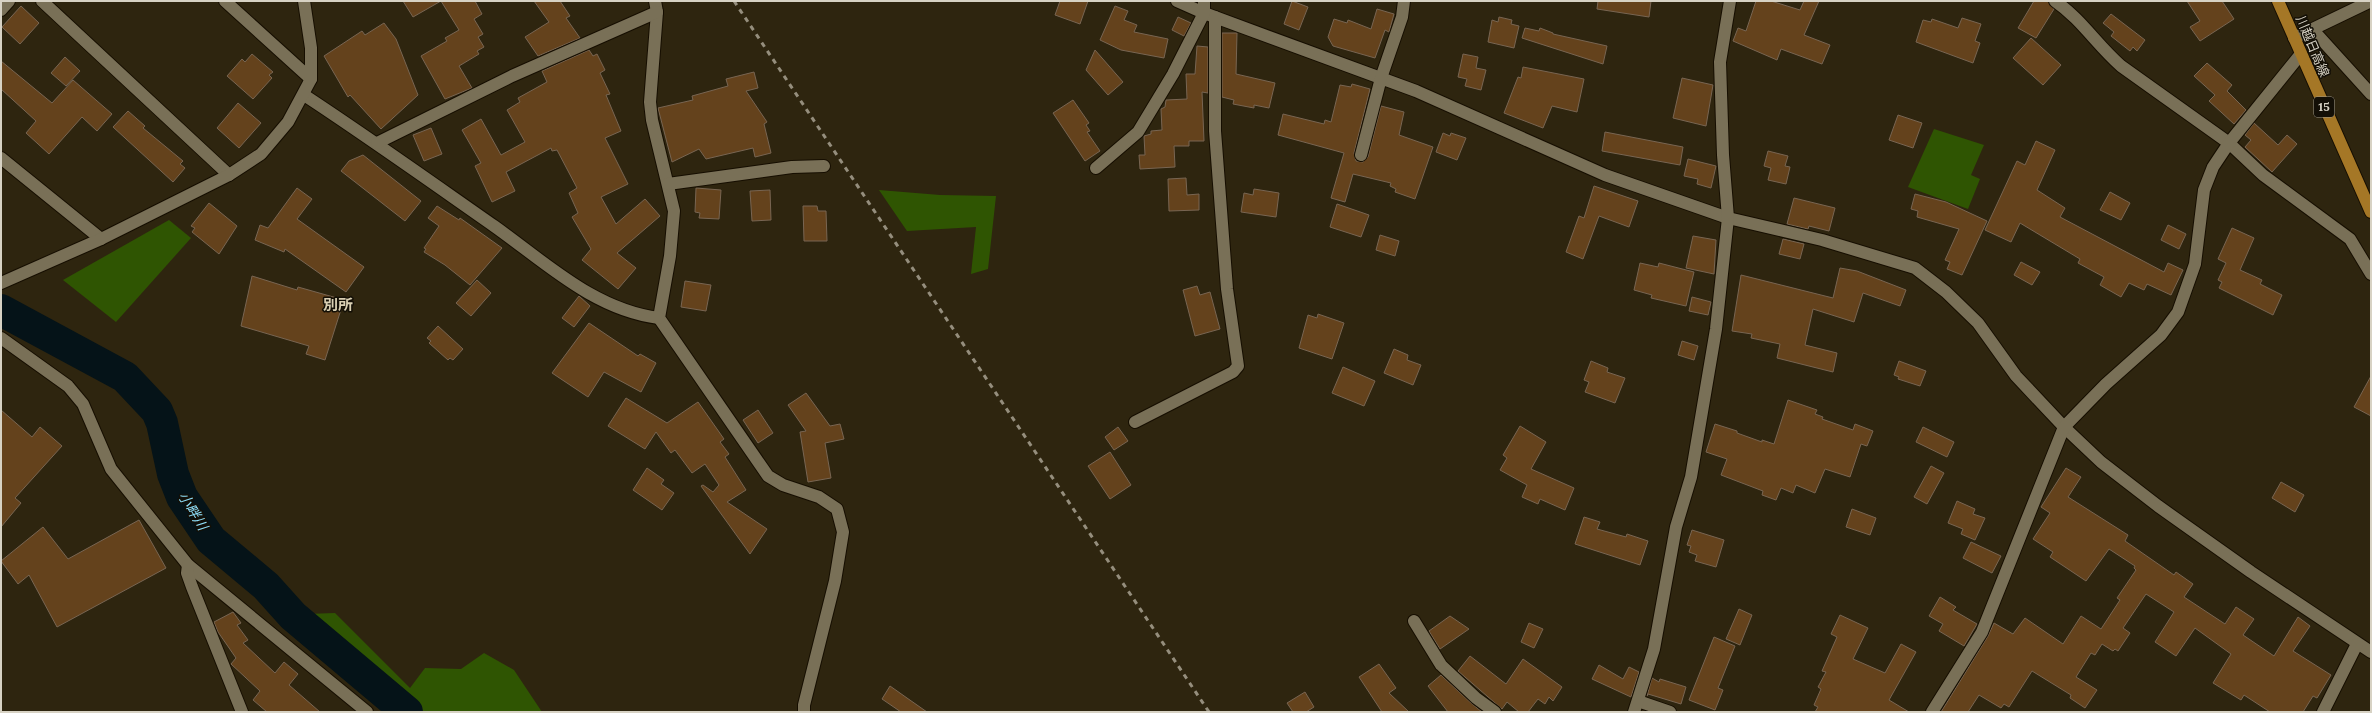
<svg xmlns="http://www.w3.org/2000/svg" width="2372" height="713" font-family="Lora,'Noto Sans JP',serif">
<rect width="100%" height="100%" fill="#2e250f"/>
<g fill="#2f5502">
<polygon points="1934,129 1984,145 1971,175 1980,179 1968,209 1908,187"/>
<polygon points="879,190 940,195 996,196 988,269 971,274 976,227 907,231"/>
<polygon points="169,220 191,238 116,322 63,280"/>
<polygon points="335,613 410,688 425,668 461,669 484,653 514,670 542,712 384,712 382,707 277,615"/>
</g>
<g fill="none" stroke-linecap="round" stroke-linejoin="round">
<polyline stroke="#051318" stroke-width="32" points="1,310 125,377 157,411 162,423 173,474 182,497 211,540 266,586 293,616 407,712"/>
</g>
<g fill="#64421c" stroke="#786552">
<polygon points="403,1 441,1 413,17"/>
<polygon points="441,1 475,1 482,14 474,19 483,34 478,37 484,47 477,51 479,54 459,66 472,88 445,99 421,56 447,41 445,38 459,30"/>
<polygon points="534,1 560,1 570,16 566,18 580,38 538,56 525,37 549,22"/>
<polygon points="1060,1 1088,1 1080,24 1055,15"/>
<polygon points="1292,1 1308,7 1299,30 1284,24"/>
<polygon points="1598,1 1651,1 1649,17 1597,9"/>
<polygon points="1756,1 1771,1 1800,10 1804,1 1819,1 1804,35 1830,45 1822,64 1781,49 1777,60 1733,41 1738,28 1746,31"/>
<polygon points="2034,1 2048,1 2054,9 2036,38 2018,28"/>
<polygon points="2187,1 2222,1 2234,19 2200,41 2190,27 2200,21"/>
<polygon points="21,6 39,23 20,44 2,27"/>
<polygon points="1115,6 1128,11 1124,20 1137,25 1134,32 1168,39 1164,58 1121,50 1100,40"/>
<polygon points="1377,9 1394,14 1389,32 1385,30 1375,58 1333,46 1328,37 1334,19 1347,23 1348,20 1371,29"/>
<polygon points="2111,14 2145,40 2137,51 2133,47 2130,51 2111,36 2114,32 2103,23"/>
<polygon points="1178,17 1191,23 1184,36 1172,30"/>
<polygon points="1499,17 1512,20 1511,24 1519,26 1514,48 1488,42 1492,20 1498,22"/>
<polygon points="1962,18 1981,24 1975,41 1980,43 1973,63 1916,42 1923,20 1931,22 1932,19 1958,28"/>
<polygon points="384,23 396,39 418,95 381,129 350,95 348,97 324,56 362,31 365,35"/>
<polygon points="1525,28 1539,31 1540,28 1553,33 1553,34 1607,46 1603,64 1522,38"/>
<polygon points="1222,33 1237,33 1236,74 1275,83 1269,108 1254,105 1254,108 1233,104 1234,100 1222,97"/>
<polygon points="2031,38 2061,65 2043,85 2013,58"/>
<polygon points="1197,46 1208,47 1208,93 1202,92 1204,141 1189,141 1189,146 1174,146 1175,167 1140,169 1139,155 1145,155 1144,136 1151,134 1151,131 1162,130 1161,109 1165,107 1166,100 1187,99 1186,74 1195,74"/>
<polygon points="589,50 593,56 597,54 605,70 600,73 610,94 606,95 621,131 605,138 628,184 601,197 616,224 645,199 660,216 617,253 636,268 618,289 582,260 591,249 572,217 578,213 569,193 577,188 557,150 552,151 551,148 506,172 515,191 492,202 475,166 481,163 462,130 481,119 501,155 525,142 507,110 520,102 518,98 547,82 542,71"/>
<polygon points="1095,50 1123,82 1108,95 1086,70"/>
<polygon points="252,54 273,72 269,75 272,78 253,99 227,76 242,59 245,62"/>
<polygon points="1463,54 1478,57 1476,68 1486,70 1481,90 1465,86 1467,79 1458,77"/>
<polygon points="65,57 80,71 66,86 51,73"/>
<polygon points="1,61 52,103 73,80 112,114 97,131 82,117 49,154 26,133 36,121 1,89"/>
<polygon points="2207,63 2232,85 2227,91 2246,110 2234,124 2209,101 2215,95 2194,76"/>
<polygon points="1523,67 1584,79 1577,112 1552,106 1543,128 1504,113 1518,77 1521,78"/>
<polygon points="754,72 758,88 746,91 767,122 764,124 771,153 755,157 753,148 706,159 699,149 672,162 658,108 693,100 692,96 728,86 726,79"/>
<polygon points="1682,78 1713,85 1706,126 1673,118"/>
<polygon points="1352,84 1370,89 1354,153 1356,161 1363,162 1368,157 1381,106 1404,112 1399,135 1433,147 1415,199 1395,192 1396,189 1390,186 1391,183 1353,174 1345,202 1331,198 1344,153 1278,135 1283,114 1324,124 1325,120 1331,122 1340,85 1351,87"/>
<polygon points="1073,100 1089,123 1086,125 1090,131 1087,132 1100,151 1085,161 1053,113"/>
<polygon points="238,103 261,123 239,148 217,128"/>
<polygon points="128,111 145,126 143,128 183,161 180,164 185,168 173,182 113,127"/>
<polygon points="1898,115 1922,123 1913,148 1889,140"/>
<polygon points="2254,123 2278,145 2287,135 2297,144 2272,172 2245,147 2251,140 2245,135"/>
<polygon points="431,128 442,154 424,161 413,135"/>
<polygon points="1605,132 1683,147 1680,165 1602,151"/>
<polygon points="1443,133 1450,136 1451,133 1466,138 1457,160 1436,152"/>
<polygon points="2036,141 2055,150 2037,190 2065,208 2060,217 2164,272 2168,263 2183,270 2171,295 2147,284 2144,290 2129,283 2121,297 2100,285 2104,277 2078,263 2080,259 2020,223 2011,242 1985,230 2017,161 2025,165"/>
<polygon points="1768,151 1788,156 1785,166 1790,167 1786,184 1768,180 1771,168 1764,166"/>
<polygon points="363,155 421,201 405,221 341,171 349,161"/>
<polygon points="1688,159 1716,166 1711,188 1697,184 1698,179 1684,176"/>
<polygon points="1186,178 1187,195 1199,194 1199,210 1169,211 1168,179"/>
<polygon points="1594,186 1638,201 1629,227 1599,216 1583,259 1566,252 1579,216 1584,218"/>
<polygon points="297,188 312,199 297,219 364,267 346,292 285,249 284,252 255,240 260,225 268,228"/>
<polygon points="696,188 721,190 719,219 699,218 700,213 695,212"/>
<polygon points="1254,189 1279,193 1276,217 1241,212 1244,193 1253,195"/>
<polygon points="770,190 771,220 752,221 750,191"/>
<polygon points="2110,192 2130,203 2121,220 2100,210"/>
<polygon points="1915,194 1946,202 1987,221 1962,275 1947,269 1950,262 1945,260 1959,229 1917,217 1918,211 1911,209"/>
<polygon points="1794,198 1835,208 1829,231 1809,226 1808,229 1787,224"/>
<polygon points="209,203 237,226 219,254 192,232 195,228 191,226"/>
<polygon points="1337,204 1369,215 1361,237 1330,227"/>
<polygon points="437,206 459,220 460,218 502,248 470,285 445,265 424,252 426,249 424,248 439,226 428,218"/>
<polygon points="803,206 817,206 818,211 826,211 827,241 804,241"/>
<polygon points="2168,225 2186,234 2179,249 2161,240"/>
<polygon points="2232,228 2254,238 2240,270 2262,280 2260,284 2282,295 2273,315 2219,288 2222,282 2218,280 2226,263 2218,259"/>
<polygon points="1380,235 1399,241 1395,256 1376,250"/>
<polygon points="1693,236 1716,240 1714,274 1686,268"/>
<polygon points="1783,239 1804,244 1800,259 1779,254"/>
<polygon points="2021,262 2040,272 2032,285 2014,275"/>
<polygon points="1640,263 1658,267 1659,263 1694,272 1686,306 1651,298 1652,295 1634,290"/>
<polygon points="1840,268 1857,271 1906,290 1900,306 1863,293 1854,322 1813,309 1805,345 1837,353 1833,372 1777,358 1780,344 1751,338 1752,334 1732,331 1741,275 1833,298"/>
<polygon points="252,276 297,290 298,287 344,300 325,360 306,354 309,346 241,326"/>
<polygon points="477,280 491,293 471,316 456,303"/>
<polygon points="685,281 711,285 706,311 681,307"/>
<polygon points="1197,286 1200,295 1210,292 1220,329 1195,336 1183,290"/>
<polygon points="579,296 590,306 574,327 562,318"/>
<polygon points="1692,297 1711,302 1708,315 1689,311"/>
<polygon points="1318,314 1344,323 1332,359 1299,348 1308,315 1317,318"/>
<polygon points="589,323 638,356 640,354 656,363 641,392 604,372 588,397 552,373"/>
<polygon points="438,326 463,349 453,360 450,358 448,360 429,343 431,341 427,338"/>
<polygon points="1682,341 1698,346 1694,360 1678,355"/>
<polygon points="1394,349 1408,355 1407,360 1421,365 1413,385 1384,373"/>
<polygon points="1591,361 1608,368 1607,372 1625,378 1615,403 1585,392 1589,382 1584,380"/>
<polygon points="1899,361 1926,371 1920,386 1898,379 1899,377 1894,375"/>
<polygon points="1343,367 1375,381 1364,406 1332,393"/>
<polygon points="2371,376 2371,416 2354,407"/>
<polygon points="806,393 830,426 840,424 844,439 825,443 831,478 808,482 800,432 806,431 788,405"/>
<polygon points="626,398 667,423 698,402 724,439 720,442 729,454 725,457 746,490 727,502 767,529 750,554 701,486 703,485 713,492 719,485 705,464 692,473 675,450 671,453 656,432 645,449 608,426"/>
<polygon points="1788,400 1817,410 1815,414 1823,417 1822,419 1853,430 1855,424 1873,431 1867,446 1861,444 1850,477 1825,469 1815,493 1796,485 1793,493 1781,488 1776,500 1762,495 1763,491 1721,475 1727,459 1706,452 1715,424 1737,431 1737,433 1762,442 1762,440 1774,444"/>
<polygon points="1,410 32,437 40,427 62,446 15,498 21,503 1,527"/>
<polygon points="758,410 773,433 758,443 743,420"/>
<polygon points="1520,426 1546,442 1531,469 1574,488 1565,510 1540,499 1538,504 1522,497 1527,485 1500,470 1507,458 1503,455"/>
<polygon points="1118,427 1128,441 1114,450 1105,437"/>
<polygon points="1923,427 1954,442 1947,457 1916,442"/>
<polygon points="1110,452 1131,485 1110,499 1088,466"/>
<polygon points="1931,466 1944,473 1927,504 1914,497"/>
<polygon points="647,468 664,480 661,484 674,493 662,510 633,490"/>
<polygon points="2066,468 2081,477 2068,497 2128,535 2125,541 2174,575 2176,572 2193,584 2184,597 2225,624 2236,607 2254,619 2243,635 2274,656 2298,617 2310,626 2293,651 2331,675 2317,698 2313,696 2303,712 2270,712 2244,695 2241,700 2213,683 2231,654 2195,628 2176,656 2155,642 2174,612 2146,594 2123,628 2130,633 2118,651 2115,649 2113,651 2102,644 2095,655 2091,653 2076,677 2097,690 2085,708 2070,698 2071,695 2032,671 2009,707 2004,704 2001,708 1979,695 1968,712 1941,712 1988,636 1994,623 2013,634 2025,618 2063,644 2081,616 2101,629 2120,600 2117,598 2136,570 2134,568 2135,566 2109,549 2086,581 2050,557 2053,552 2033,539 2050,513 2041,507"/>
<polygon points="2281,482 2304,495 2295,512 2272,498"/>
<polygon points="1957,501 1975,509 1973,514 1985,518 1975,540 1961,534 1963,529 1948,523"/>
<polygon points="1852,509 1876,518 1870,535 1846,527"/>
<polygon points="1584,517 1600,522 1597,529 1626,537 1627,534 1648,541 1640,565 1575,544"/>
<polygon points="139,520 166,568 57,627 29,575 18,584 1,561 43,527 68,559"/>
<polygon points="1692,530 1724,540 1716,567 1695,561 1697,555 1689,552 1691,546 1687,545"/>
<polygon points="1971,542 2001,556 1992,573 1963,558"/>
<polygon points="1940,597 1956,607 1953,610 1977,624 1964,646 1939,631 1943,624 1929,616"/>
<polygon points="1739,609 1752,615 1740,645 1726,639"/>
<polygon points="233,612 241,623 237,625 248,640 243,643 275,673 284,662 298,674 289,685 320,712 267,712 253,700 260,691 231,664 236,658 218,632 214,622"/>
<polygon points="1840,615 1868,628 1853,659 1885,673 1901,644 1916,652 1889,700 1909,712 1815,712 1818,707 1814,705 1821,689 1818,687 1826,672 1822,671 1837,637 1831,634"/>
<polygon points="1450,616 1469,629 1440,649 1429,631"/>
<polygon points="1529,623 1543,629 1534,648 1521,642"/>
<polygon points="1714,637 1735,646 1718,688 1723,690 1715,710 1689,700"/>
<polygon points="1470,656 1506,684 1523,659 1562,687 1553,701 1549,697 1545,704 1538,699 1528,712 1519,712 1507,702 1502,709 1458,671"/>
<polygon points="1379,664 1396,688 1389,693 1409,712 1382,712 1359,677"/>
<polygon points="1599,665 1623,679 1629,667 1639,672 1631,697 1592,679"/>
<polygon points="1441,675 1471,703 1482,712 1448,712 1428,686"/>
<polygon points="1652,678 1659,682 1660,679 1686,687 1681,704 1648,694 1647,696"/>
<polygon points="890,686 907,698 927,712 901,712 882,699"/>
<polygon points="1305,692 1314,707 1306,712 1293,712 1287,703"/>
</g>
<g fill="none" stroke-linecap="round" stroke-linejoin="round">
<g stroke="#160e00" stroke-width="14">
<g id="minor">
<polyline points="42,1 229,175"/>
<polyline points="225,1 311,79"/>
<polyline points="655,1 657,12 650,102 652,120 674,211 670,256 659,318 768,476 783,485 819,497 837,509 843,532 835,581 804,705 804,712"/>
<polyline points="1177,1 1204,13 1416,91 1605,175 1728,218 1822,240 1915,268 1946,292 1978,323 2016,376 2064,427 2101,462 2158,506 2251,572 2371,652"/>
<path d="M2055 1C2081 19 2097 45 2121 66L2229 143 2263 175 2350 239 2371 274"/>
<polyline points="1,10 9,1"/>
<polyline points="2313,30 2371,94"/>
<polyline points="2294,38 2371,1"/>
<path d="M304 95C368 137 431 182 494 226 545 262 594 310 659 318"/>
<polyline points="377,143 512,76 657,12"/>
<polyline points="1361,155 1381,78 1402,17 1404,1"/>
<polyline points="1,158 101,239"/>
<polyline points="1096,168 1138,132 1173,74 1204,13 1204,1"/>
<polyline points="668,184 792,167 824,166"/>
<polyline points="1,283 101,239 229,175 261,154 288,122 311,79 311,48 304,1"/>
<polyline points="1,338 68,386 83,404 111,469 188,565 367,712"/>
<polyline points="1135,422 1233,372 1238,366 1227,289 1215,131 1215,17"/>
<polyline points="188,565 187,573 192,587 242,712"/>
<polyline points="1414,621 1441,665 1476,698 1495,712"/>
<polyline points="1638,701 1670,712"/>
<polyline points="1634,712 1654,649 1676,527 1691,477 1716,329 1728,218 1723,155 1720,62 1730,1"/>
<polyline points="1932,712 1982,632 2064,427 2106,384 2161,335 2178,312 2195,264 2204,190 2213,167 2229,143 2300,55"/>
<polyline points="2323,712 2357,644"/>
</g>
</g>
<g stroke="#160e00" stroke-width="14">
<polyline id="major" points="2278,1 2371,212"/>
</g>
<use href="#minor" stroke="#797057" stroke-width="12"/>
<use href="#major" stroke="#a57726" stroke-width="12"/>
<polyline stroke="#958e7d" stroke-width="3" stroke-dasharray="5 5" stroke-linecap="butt" points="734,1 1209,712"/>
</g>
<g text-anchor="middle" stroke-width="3" stroke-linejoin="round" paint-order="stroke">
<rect fill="#130f06" stroke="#9c988b" stroke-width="1" x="2314" y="97" width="20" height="20" rx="3"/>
<g font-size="12" font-weight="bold" fill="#d7d2c4">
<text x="2324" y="111">15</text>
</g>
<g font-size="13" fill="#d7d2c4" stroke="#130f06">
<text transform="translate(2313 46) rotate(67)" y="5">川越日高線</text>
</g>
<g font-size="14" font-style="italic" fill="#8ddefa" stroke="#130f06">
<text transform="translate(193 511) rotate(58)" y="5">小畔川</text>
</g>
<g font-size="15" font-weight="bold" fill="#d9cfb3" stroke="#130f06">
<text x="338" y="310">別所</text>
</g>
</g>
<rect width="2372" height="713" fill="none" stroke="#d7d2c4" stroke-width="4"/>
</svg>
